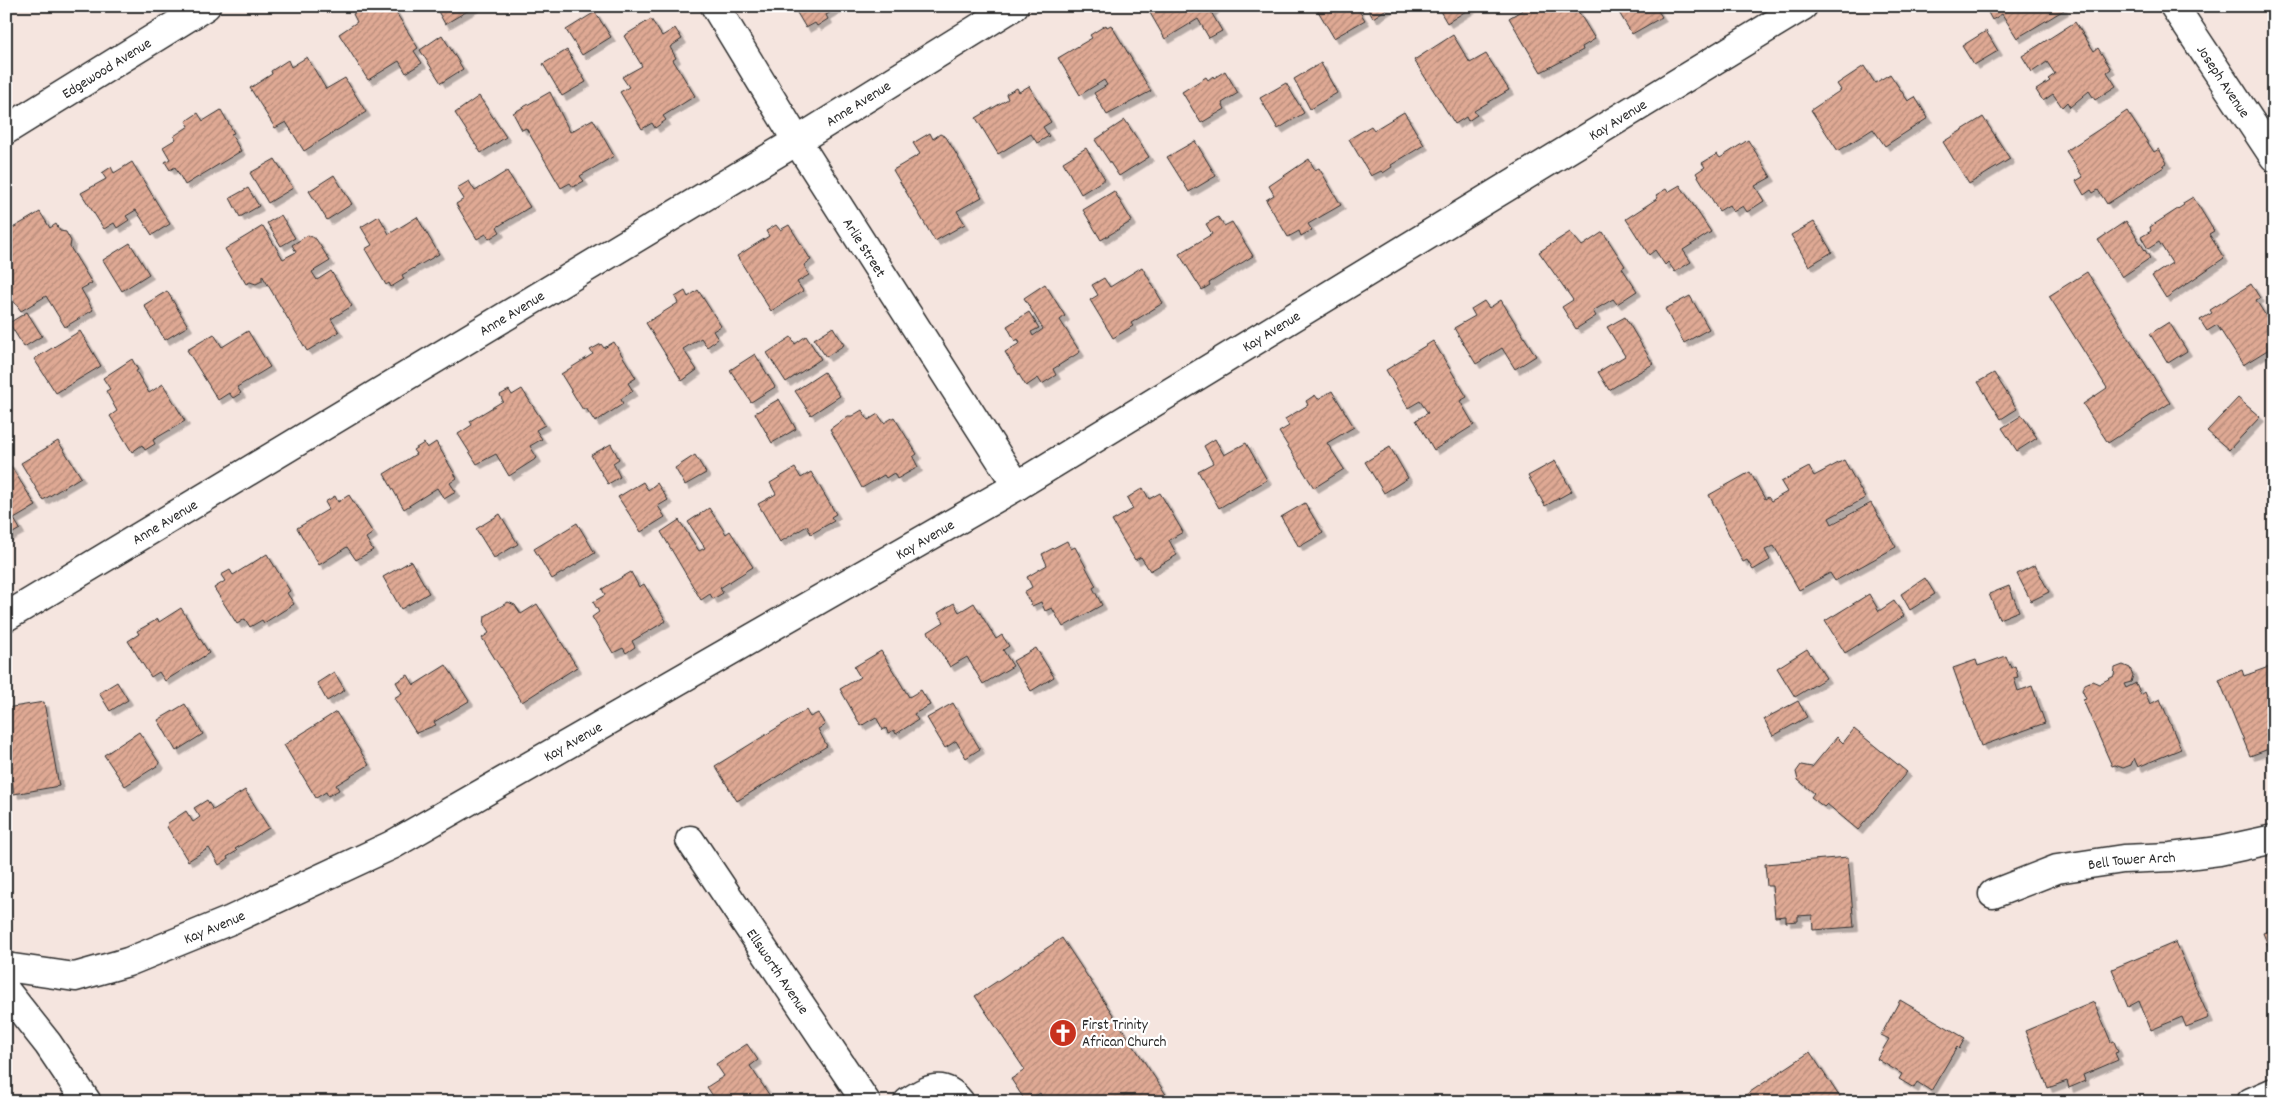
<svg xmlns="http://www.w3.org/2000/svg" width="2280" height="1108" font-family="Dekko,sans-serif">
<defs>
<pattern id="building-hatch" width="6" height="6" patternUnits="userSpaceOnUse" patternTransform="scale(1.25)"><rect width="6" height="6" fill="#dfa994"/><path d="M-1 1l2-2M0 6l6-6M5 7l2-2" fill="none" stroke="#b58a79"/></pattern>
<filter id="shadow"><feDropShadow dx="4.5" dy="4.5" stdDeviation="0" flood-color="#0004"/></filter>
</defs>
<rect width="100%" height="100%" fill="#f5e5df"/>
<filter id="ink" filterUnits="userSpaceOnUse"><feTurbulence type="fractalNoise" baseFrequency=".02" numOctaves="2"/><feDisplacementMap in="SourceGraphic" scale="10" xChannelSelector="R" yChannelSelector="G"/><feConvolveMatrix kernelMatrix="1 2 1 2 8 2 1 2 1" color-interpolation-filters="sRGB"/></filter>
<g filter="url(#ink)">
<g fill="url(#building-hatch)" stroke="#2b2b2b" filter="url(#shadow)">
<polygon points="366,6 392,6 418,48 414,51 422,63 406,73 399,61 368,80 339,34 357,22 353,14"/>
<polygon points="435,6 476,6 445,24"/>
<polygon points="793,6 841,6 826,15 828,19 817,26 815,23 806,28"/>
<polygon points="1146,6 1217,6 1211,12 1222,31 1209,38 1198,19 1165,39"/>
<polygon points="1315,6 1356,6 1365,20 1334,38"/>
<polygon points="1366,6 1391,6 1373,18"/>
<polygon points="1437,6 1474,6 1447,23"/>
<polygon points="1529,6 1562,8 1575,6 1595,39 1582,47 1583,50 1541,72 1509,18"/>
<polygon points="1615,6 1655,6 1662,17 1632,34"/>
<polygon points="1981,6 2062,6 2064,10 2017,38 2002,14 1992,20 1985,7 1982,8"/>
<polygon points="595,12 611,37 582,55 566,30"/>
<polygon points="651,19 662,36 675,28 682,39 670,47 676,58 673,60 695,96 663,116 666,120 655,128 652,123 642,129 620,92 629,87 622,77 642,66 624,36"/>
<polygon points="2075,22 2094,51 2098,48 2111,69 2107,72 2116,86 2095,100 2089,91 2070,107 2067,102 2062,107 2053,94 2043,101 2036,90 2050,81 2048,79 2055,74 2047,62 2032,72 2022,56"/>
<polygon points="1106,25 1107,27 1111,25 1151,91 1107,115 1094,93 1107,85 1104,80 1080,95 1058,58 1092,38 1090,35"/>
<polygon points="1986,31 1998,51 1974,65 1962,46"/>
<polygon points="442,35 463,69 441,83 420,50"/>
<polygon points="1453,35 1470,63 1486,54 1509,90 1474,111 1477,115 1468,121 1466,117 1455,124 1414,60"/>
<polygon points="567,50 586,82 562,96 543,64"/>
<polygon points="307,57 326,89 345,78 366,112 304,151 286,122 275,128 250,88 272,74 271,71 288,60 291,67"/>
<polygon points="1321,63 1337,93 1310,109 1294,79"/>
<polygon points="1864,66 1875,83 1890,74 1908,101 1915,97 1928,118 1885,146 1873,129 1838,151 1811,110 1841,90 1837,84"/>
<polygon points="1225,71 1238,93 1222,103 1225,109 1201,123 1182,92 1206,77 1208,80 1213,76 1214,78"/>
<polygon points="1286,83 1304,113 1278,129 1260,98"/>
<polygon points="1029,86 1051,122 1043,127 1049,136 1037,143 1031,134 998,154 976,118 1008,99 1006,94 1017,88 1019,92"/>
<polygon points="550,92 570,132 593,119 614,156 580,176 584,181 573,187 570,183 561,188 526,128 522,130 513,113"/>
<polygon points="479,96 506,137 481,153 455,113"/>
<polygon points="221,110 234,133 231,134 241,151 185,185 175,167 170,170 165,162 170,159 163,147 176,139 174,136 189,126 186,121 198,113 203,121"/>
<polygon points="2127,111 2154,152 2159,149 2167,163 2163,165 2164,167 2107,204 2098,190 2093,193 2091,190 2084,195 2076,181 2083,177 2066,151"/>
<polygon points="1404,112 1424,145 1391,165 1392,167 1383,173 1381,171 1371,176 1349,139 1371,126 1374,130"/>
<polygon points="1983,117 2010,159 1969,184 1943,142"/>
<polygon points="1125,120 1149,157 1119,176 1095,140"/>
<polygon points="930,133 933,139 940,134 946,137 982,197 957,211 965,224 935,241 893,170 920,154 913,143"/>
<polygon points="1748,140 1771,177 1755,186 1764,201 1747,212 1743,206 1733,212 1729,205 1719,211 1696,173 1705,167 1702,163 1717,154 1720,158"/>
<polygon points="1195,141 1216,176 1189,192 1167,157"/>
<polygon points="1086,148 1105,179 1081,194 1063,162"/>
<polygon points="275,159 293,188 268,203 250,173"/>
<polygon points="1309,159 1315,170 1319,168 1341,205 1308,224 1312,230 1301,236 1299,231 1288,237 1266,200 1274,195 1269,186"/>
<polygon points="132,162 170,224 152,235 136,210 126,216 129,220 117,228 114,223 104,229 81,193 106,179 102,173 111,167 114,173"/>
<polygon points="507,171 530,207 497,227 500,232 489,239 486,234 477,239 456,204 464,199 457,188 469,181 475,191"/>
<polygon points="334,175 352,204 327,220 309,191"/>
<polygon points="1680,185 1711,232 1683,250 1691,262 1675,272 1668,262 1665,265 1655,250 1649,255 1626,219 1658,198 1656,195 1666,189 1668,192"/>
<polygon points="248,188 259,206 240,217 230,198"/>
<polygon points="1114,191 1132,221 1101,240 1083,210"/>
<polygon points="2193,197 2214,231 2209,234 2224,258 2166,298 2152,276 2172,263 2159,242 2148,249 2141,237 2151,231 2150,227 2184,205 2183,203"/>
<polygon points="40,212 50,228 56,224 60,231 66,232 71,241 70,247 92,283 81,289 93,310 65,327 46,296 21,311 6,291 6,232"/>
<polygon points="281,215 295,238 281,246 267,223"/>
<polygon points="379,216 389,234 417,217 439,254 402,275 404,279 391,287 389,283 386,285 365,249 372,245 361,227"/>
<polygon points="1218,217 1224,226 1232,222 1253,256 1209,283 1210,285 1202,290 1179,254 1212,234 1206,224"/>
<polygon points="2126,221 2150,258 2122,277 2098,240"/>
<polygon points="1814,222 1832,252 1809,266 1791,235"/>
<polygon points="776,225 780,230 789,225 811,260 804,265 809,275 797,282 803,291 771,311 737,256 769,236 766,231"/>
<polygon points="263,226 283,259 296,252 292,245 308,235 316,239 330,261 312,272 317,280 331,271 352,306 331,319 339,332 307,351 262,275 262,281 256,284 250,282 246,284 225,249"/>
<polygon points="1570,232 1582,246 1603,232 1625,266 1622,268 1637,291 1617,304 1613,299 1593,311 1596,316 1576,329 1562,307 1573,300 1539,252"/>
<polygon points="130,243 149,274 122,291 103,260"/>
<polygon points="1142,267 1163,303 1131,323 1133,326 1113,338 1090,300 1098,295 1092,285 1104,278 1110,287"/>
<polygon points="2087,272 2170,403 2108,443 2083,404 2107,388 2049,296"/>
<polygon points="1045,284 1065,316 1060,320 1080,352 1053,369 1056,375 1042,384 1038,378 1026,386 1005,352 1020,343 1018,339 1015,341 1007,326 1029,312 1039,328 1031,332 1033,336 1043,329 1024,298"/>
<polygon points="2251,284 2260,298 2256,300 2274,329 2274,346 2243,365 2217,325 2207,331 2200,320 2212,313 2210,310"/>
<polygon points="698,290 721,326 713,331 718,339 707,347 701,338 683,349 697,370 682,381 646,323 678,303 675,297 685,291 688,297"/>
<polygon points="167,291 188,326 165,340 144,305"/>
<polygon points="1690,296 1709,329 1684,343 1665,309"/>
<polygon points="1501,300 1536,356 1515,369 1502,348 1476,364 1454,328 1475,316 1471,309 1484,301 1489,308"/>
<polygon points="27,312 42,336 24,347 9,323"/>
<polygon points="1625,317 1653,364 1609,390 1598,372 1625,356 1607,327"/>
<polygon points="2169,322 2187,351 2168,363 2150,334"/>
<polygon points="833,327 844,345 826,357 814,339"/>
<polygon points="80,331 101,366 56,393 34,359"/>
<polygon points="248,331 270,367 237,387 241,393 233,398 229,393 218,400 187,350 214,334 222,347"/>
<polygon points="806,336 821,359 786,382 767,353 791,337 795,344"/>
<polygon points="1433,341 1467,397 1460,401 1474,425 1434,450 1416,420 1428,413 1420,401 1408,408 1386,370"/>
<polygon points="614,342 636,378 628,383 633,391 621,399 623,404 595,422 586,408 583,410 561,374 593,354 590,350 601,344 604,348"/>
<polygon points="755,354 775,387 751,402 730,370"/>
<polygon points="132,359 138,370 136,371 149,393 163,384 185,421 153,440 155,444 145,450 142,445 132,452 110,416 117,411 106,391 110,389 103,378"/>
<polygon points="824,372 840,396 811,415 795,391"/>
<polygon points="1994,373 2017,409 2001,419 1978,382"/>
<polygon points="522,389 545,425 536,430 542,439 530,446 537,458 509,476 496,454 477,464 458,434 472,425 470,421 503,401 500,395 509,390 512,395"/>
<polygon points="1332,391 1354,427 1327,443 1344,469 1314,488 1279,432 1289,426 1285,419 1308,405 1306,401 1315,395 1318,399"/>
<polygon points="2238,398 2260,417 2229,450 2207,431"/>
<polygon points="779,399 796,429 772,443 755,413"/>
<polygon points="862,410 868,420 878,414 884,423 894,417 917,454 913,457 918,467 897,479 894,473 886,478 884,475 862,488 830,429 848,416 852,416"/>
<polygon points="2022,415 2037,438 2017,451 2002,428"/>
<polygon points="1215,439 1224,455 1246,443 1267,480 1219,508 1198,471 1213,463 1204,446"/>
<polygon points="58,441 81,477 43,500 21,463"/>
<polygon points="436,442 457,478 450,483 456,492 444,499 437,488 404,509 384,474 416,454 413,450 424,443 427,448"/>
<polygon points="611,444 619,459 613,463 620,477 608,484 591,455"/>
<polygon points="1390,447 1408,478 1384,493 1365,462"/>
<polygon points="695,455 706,473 685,485 675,468"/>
<polygon points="1844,460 1865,498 1829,518 1832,524 1871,503 1896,547 1835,581 1830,573 1799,590 1774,546 1765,550 1770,560 1753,570 1747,560 1743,562 1709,495 1750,472 1765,499 1768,497 1771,501 1787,492 1781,482 1809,467 1814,476"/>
<polygon points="1555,461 1572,491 1545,506 1528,476"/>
<polygon points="9,463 36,506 14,519 20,529 6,537 6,464"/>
<polygon points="795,468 801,478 811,472 836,514 831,517 834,521 811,534 807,526 780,542 758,504 776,494 770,483"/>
<polygon points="643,482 648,490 657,483 668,500 658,506 665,517 641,532 618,497"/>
<polygon points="1143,488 1149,499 1160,493 1183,532 1169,540 1177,555 1150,571 1141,557 1135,560 1112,521 1133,509 1127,498"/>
<polygon points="349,495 373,533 366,538 373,550 356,560 347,547 319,565 297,528 329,509 325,502 335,496 338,502"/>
<polygon points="1305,503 1323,533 1299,547 1281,517"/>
<polygon points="709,508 726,534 730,531 753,567 720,588 723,593 713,599 710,594 701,600 661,532 679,520 699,551 705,548 688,522"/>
<polygon points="500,514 518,544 494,558 476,529"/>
<polygon points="577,523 595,553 552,579 534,549"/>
<polygon points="1067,541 1071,549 1075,547 1096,586 1093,588 1102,605 1063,627 1052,608 1045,611 1041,602 1032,606 1024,592 1032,587 1027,577 1047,565 1042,554"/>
<polygon points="267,554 290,591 287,593 294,604 264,623 262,620 250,627 245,619 237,624 214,588 225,581 221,575 230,570 233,575"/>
<polygon points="411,561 429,593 401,609 383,577"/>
<polygon points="2035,565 2049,592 2031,601 2017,574"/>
<polygon points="631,572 639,587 644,584 666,621 632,641 635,647 626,653 623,648 613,653 592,617 599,612 593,602 605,595 602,589"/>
<polygon points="1925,578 1935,594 1910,610 1901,594"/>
<polygon points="2009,586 2019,611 1999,619 1989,594"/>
<polygon points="1869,594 1879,611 1894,601 1904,616 1845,653 1825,621"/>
<polygon points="508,602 515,605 521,614 537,604 577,667 522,702 482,638 489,633 484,625 485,616"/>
<polygon points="954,603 959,612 974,603 996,639 1002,635 1009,646 1003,650 1013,666 983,684 967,657 950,667 928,632 944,622 938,613"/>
<polygon points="181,608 209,653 165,681 159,672 151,677 128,641 139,634 137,631 158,619 159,622"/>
<polygon points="1036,648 1054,677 1031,691 1013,661"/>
<polygon points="1807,649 1826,678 1795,697 1777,668"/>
<polygon points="881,651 909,697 921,690 930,705 914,714 918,720 896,734 894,730 888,733 886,728 883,730 876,717 861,726 840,689 860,677 854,667"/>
<polygon points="2006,656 2011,668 2015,666 2018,677 2014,678 2018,691 2032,686 2045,723 1981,746 1953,668 1976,660 1978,666"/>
<polygon points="446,665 469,701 434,722 436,725 416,733 394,698 402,693 396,682 408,675 414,685"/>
<polygon points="2123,665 2130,668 2133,675 2131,682 2124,684 2126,688 2136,683 2141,695 2145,692 2150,704 2160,699 2181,749 2138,767 2134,758 2131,765 2123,768 2115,765 2112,766 2083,700 2086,699 2082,690 2085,684 2092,681 2099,684 2114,676 2115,668"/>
<polygon points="2274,665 2274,747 2250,756 2219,680 2242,670 2244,676"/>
<polygon points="334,672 345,690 327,701 317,683"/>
<polygon points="117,682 128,700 110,711 99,693"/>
<polygon points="1798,701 1807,717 1773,736 1764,719"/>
<polygon points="44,702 59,786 14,794 12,780 6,781 6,708"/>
<polygon points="953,703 980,749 966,758 956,741 945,748 927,718"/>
<polygon points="185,704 203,734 176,751 158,720"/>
<polygon points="806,710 810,717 818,713 825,725 818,729 827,746 737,801 715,766"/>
<polygon points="336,712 369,765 336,785 339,790 328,796 326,792 316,798 284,745"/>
<polygon points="1854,729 1907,772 1858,830 1827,804 1824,807 1811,797 1814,793 1798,780 1796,772 1801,765 1812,767 1837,737 1843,743"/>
<polygon points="139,732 160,764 125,786 104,755"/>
<polygon points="245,790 269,828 235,849 237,851 227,857 228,859 219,865 209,848 188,861 167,827 168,823 186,811 193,822 200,817 194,808 207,800 213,810"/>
<polygon points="1848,857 1854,927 1813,930 1812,915 1798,916 1798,921 1786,922 1786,916 1775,917 1772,886 1767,886 1765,864"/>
<polygon points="2274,929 2274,960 2263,933"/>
<polygon points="1062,938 1171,1102 1045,1102 1040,1093 1026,1102 1011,1079 1025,1070 975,996"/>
<polygon points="2176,942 2209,1018 2186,1027 2182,1017 2151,1030 2139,1001 2128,1007 2112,969"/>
<polygon points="1900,1000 1965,1038 1959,1049 1957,1047 1931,1091 1917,1082 1914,1088 1899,1079 1902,1074 1877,1059 1889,1039 1881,1035"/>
<polygon points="2094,1002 2111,1042 2114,1041 2118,1052 2115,1053 2118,1060 2083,1075 2085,1081 2069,1088 2067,1081 2048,1088 2025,1031"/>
<polygon points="747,1044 758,1060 750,1066 774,1102 717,1102 707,1087 724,1076 716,1064"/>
<polygon points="1810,1052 1843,1102 1748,1102 1744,1096"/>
</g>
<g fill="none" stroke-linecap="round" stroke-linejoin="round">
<g stroke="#2b2b2b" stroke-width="31">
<g id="minor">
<path id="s1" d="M715 6 797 141 1017 486"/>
<path id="s2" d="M2174 6 2274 157"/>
<path id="s3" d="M6 130 206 6"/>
<path id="s4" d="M6 617 797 141 1014 6"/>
<path id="s5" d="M690 840 866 1102"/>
<path id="s6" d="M1993 894 2057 869 2123 859 2171 857 2219 851 2274 839"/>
<path id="s7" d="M6 967 75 977 128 962 231 920 392 845 1017 486 1803 6"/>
<polyline points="6,991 48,1044 87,1102"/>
<path d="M908 1102C928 1089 943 1080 960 1102"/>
<polyline points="2251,1102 2274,1092"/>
</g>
</g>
<use href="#minor" stroke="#fff" stroke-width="28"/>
</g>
</g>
<defs>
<g id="church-disc" transform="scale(1.4375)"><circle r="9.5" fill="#c8321e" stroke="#fff"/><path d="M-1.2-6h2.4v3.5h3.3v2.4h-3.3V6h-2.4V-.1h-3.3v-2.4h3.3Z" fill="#fff"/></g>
</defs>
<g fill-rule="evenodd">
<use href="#church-disc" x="1063" y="1033"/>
</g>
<g text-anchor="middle" stroke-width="4.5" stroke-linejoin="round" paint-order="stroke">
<g font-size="15" fill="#2b2b2b" stroke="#fff">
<text dy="5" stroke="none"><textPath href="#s3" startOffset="118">Edgewood Avenue</textPath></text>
<text dy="5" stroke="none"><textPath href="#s2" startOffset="90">Joseph Avenue</textPath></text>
<text dy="5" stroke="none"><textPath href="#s4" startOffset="995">Anne Avenue</textPath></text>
<text dy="5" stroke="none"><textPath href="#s7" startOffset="1838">Kay Avenue</textPath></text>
<text dy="5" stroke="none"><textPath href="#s1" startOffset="284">Arlie Street</textPath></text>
<text dy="5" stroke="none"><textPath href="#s4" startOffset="590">Anne Avenue</textPath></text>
<text dy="5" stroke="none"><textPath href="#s7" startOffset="1432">Kay Avenue</textPath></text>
<text dy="5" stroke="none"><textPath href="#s4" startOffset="185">Anne Avenue</textPath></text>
<text dy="5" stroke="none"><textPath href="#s7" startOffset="1028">Kay Avenue</textPath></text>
<text dy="5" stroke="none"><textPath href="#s7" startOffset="622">Kay Avenue</textPath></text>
<text dy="5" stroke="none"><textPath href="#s6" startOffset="144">Bell Tower Arch</textPath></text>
<text dy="5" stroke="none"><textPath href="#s7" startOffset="218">Kay Avenue</textPath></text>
<text dy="5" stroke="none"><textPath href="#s5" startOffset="158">Ellsworth Avenue</textPath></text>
</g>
<g font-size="15" fill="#2b2b2b" stroke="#fff" text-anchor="start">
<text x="1082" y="1029">First Trinity<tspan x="1082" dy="17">African Church</tspan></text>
</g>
</g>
<rect width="2280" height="1108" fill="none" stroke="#fff" stroke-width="25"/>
<rect x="12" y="12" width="2255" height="1083" fill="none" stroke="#2b2b2b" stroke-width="2" filter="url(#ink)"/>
</svg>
